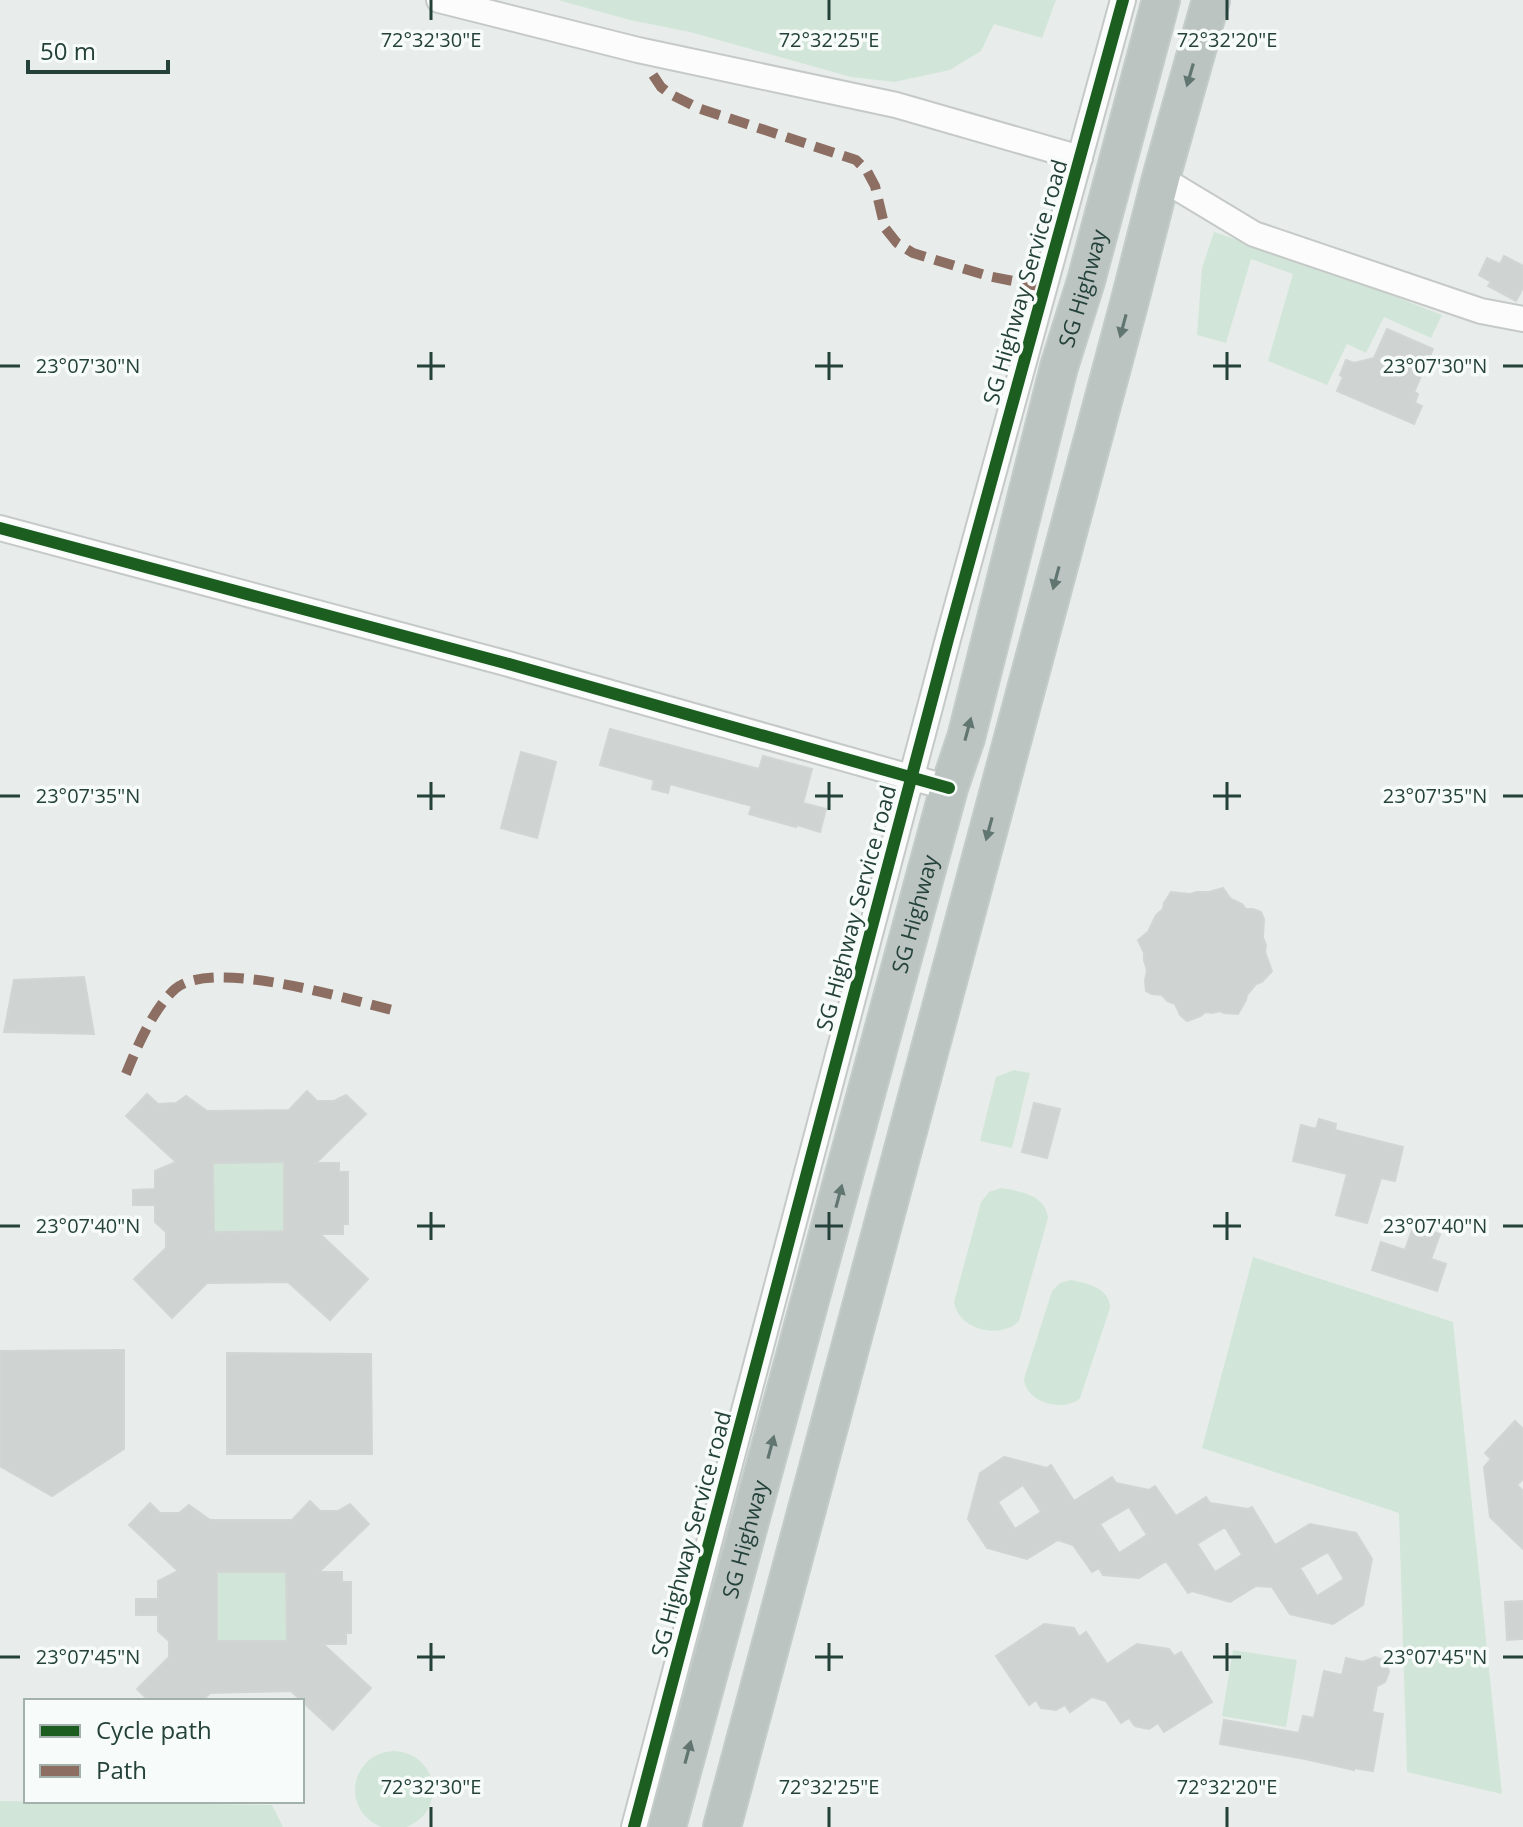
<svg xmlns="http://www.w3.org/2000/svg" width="1523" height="1827" font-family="'Open Sans',sans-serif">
<rect width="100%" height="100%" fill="#e8edeb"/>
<g fill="#d1e6d8">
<polygon points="558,0 1056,0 1042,38 994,24 981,51 950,70 894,82 851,77 690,32 630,20"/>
<polygon points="1214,232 1324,269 1442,315 1431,338 1384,317 1366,353 1347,344 1327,385 1268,361 1293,274 1251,259 1226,343 1197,335 1202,268"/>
<polygon points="1014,1070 1030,1073 1012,1148 980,1141 996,1077"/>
<polygon points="284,1162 284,1231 214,1232 213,1163"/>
<path d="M1001 1188C1020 1191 1046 1195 1048 1218L1019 1321C1001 1340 958 1330 954 1302L981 1202 989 1192Z"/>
<polygon points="1253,1257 1453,1322 1502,1794 1407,1772 1399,1513 1202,1448"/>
<path d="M1070 1280C1087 1283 1110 1288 1110 1308L1080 1398C1064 1413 1026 1403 1024 1379L1052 1291 1060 1283Z"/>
<rect x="217" y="1572" width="70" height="69"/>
<polygon points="1233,1650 1297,1660 1286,1727 1222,1716"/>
<circle cx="394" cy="1790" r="39"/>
<polygon points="0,1801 272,1805 283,1827 0,1827"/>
</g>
<g fill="#cfd4d2" stroke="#d1d6d4" stroke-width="2" fill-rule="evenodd">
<polygon points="1504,256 1523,266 1523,288 1516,301 1488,286 1491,282 1479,275 1487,258 1500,264"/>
<polygon points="1387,329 1433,349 1414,392 1418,394 1415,403 1422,406 1414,424 1337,391 1343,377 1340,375 1346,360 1354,363 1374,358"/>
<polygon points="610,729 759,769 763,756 812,769 803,803 826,809 820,832 797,825 796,827 749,814 752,806 670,784 668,793 652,789 654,780 600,765"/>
<polygon points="521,752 556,762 537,838 501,828"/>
<polygon points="1223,888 1231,899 1242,904 1246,909 1253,909 1261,912 1264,919 1263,938 1266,945 1265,952 1272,971 1262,982 1256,984 1247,995 1246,1000 1238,1014 1224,1013 1220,1011 1212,1013 1205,1012 1201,1016 1187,1021 1180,1015 1175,1004 1167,1001 1162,995 1152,994 1146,991 1145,981 1147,970 1144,960 1144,953 1138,940 1148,932 1156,915 1163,909 1164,903 1171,892 1190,894 1197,892 1209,892"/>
<polygon points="84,977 94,1034 4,1032 14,980"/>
<path d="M307 1091 317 1101H334L346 1095 366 1114 316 1163H339V1172H348V1224H343V1234H320L368 1279 330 1320 288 1282 207 1283 172 1318 134 1279 166 1248V1232L155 1222V1205H133V1190L155 1189V1171L176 1162 126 1116 147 1094 158 1104 176 1103 186 1096 207 1111 289 1110ZM284 1162V1231L214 1232 213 1163Z"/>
<polygon points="1034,1103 1060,1109 1047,1158 1022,1152"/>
<polygon points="1319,1119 1336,1124 1335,1130 1403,1147 1395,1181 1381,1178 1367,1223 1336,1215 1347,1174 1293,1161 1301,1125 1316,1129"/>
<polygon points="1414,1225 1440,1234 1431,1259 1446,1264 1437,1291 1372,1270 1381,1242 1405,1250"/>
<polygon points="124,1350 124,1449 52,1496 0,1466 0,1351"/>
<polygon points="227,1353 371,1354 372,1454 227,1454"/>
<polygon points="1515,1421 1523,1429 1523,1479 1517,1485 1523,1491 1523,1549 1490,1517 1484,1467 1491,1459 1485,1453"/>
<path d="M1004 1457 1047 1468 1051 1465 1074 1501 1112 1477 1116 1483 1149 1490 1155 1486 1176 1516 1206 1497 1210 1503 1248 1509 1252 1507 1275 1545 1310 1524 1356 1533 1372 1559 1363 1605 1333 1624 1290 1614 1272 1587 1256 1586 1230 1602 1192 1591 1188 1593 1166 1561 1139 1578 1103 1575 1099 1568 1092 1572 1073 1545 1058 1540 1027 1559 987 1548 968 1519 980 1473ZM1023 1485 1041 1512 1015 1529 998 1502ZM1129 1507 1147 1535 1119 1553 1100 1524ZM1225 1527 1242 1555 1215 1572 1197 1544ZM1328 1552 1344 1579 1317 1596 1300 1568Z"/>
<path d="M310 1501 320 1511H338L350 1504 369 1524 319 1572H342V1582H351V1633H346V1644H323L371 1688 333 1730 291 1691 210 1693 202 1701H149L137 1689 169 1657V1641L158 1631V1615H136V1599H158V1581L178 1571 129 1525 150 1503 160 1513H179L189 1505 210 1520H292ZM217 1572H286L287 1641H217Z"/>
<polygon points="1523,1601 1523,1639 1507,1640 1505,1602"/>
<polygon points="1044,1624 1074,1628 1079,1637 1086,1632 1107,1664 1137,1644 1169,1649 1174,1656 1181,1652 1212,1702 1164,1732 1158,1723 1149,1729 1135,1726 1129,1718 1121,1723 1106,1701 1092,1697 1070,1712 1065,1705 1056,1710 1041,1708 1036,1700 1029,1705 996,1656"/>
<polygon points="1375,1657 1386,1661 1389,1672 1385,1682 1377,1686 1372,1712 1383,1714 1373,1771 1354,1768 1354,1770 1305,1759 1220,1744 1224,1720 1299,1733 1303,1716 1314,1718 1324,1671 1342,1675 1346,1658 1363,1662"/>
</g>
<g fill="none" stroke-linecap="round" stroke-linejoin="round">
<g stroke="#c5cac8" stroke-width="28">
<g id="minor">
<polyline points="439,0 638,50 896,105 1080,158"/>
<polyline points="1161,178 1254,234 1481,311 1523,319"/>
<polyline points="0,528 505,663 949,788"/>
<polyline points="634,1827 948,639 1123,0"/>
</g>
</g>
<g stroke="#c3ccc9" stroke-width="40">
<g id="highway">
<path id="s1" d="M667 1827 949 788 966 738 1059 367 1086 281 1161 0"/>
<polyline points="722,1827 1130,300 1161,178 1211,0"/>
</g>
</g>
<use href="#minor" stroke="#fcfcfc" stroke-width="24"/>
<use href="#highway" stroke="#bcc4c2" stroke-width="36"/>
<g stroke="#8d6e63" stroke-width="10" stroke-dasharray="20 10" stroke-linecap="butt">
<polyline points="653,75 661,87 670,94 698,108 856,160 867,171 875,186 885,228 897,243 913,253 988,276 1043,287"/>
<path d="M126 1074C137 1047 153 1009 175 989 212 957 350 1000 396 1011"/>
</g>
<g stroke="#f7fbf9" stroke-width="17">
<g id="cycleway">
<polyline points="0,528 505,663 949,788"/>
<polyline points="634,1827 948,639 1123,0"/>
</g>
</g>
<use href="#cycleway" stroke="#1b5e20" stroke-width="12"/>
</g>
<defs><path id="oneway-solid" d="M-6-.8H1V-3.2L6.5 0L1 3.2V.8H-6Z" transform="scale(2)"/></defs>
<g fill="#617670">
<use href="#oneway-solid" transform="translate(1190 75) rotate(106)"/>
<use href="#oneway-solid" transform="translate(1123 326) rotate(105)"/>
<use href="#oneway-solid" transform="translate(1056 578) rotate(105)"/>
<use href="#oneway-solid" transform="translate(968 729) rotate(-75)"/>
<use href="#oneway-solid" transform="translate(989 829) rotate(105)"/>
<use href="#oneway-solid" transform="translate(839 1196) rotate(-75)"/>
<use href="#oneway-solid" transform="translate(771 1447) rotate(-75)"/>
<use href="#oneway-solid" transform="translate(688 1752) rotate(-75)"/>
</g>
<path fill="none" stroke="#24423a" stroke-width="3" d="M431 0V20M829 0V20M1227 0V20M431 352V380M829 352V380M1227 352V380M0 366H20M417 366H445M815 366H843M1213 366H1241M1503 366H1523M431 782V810M829 782V810M1227 782V810M0 796H20M417 796H445M815 796H843M1213 796H1241M1503 796H1523M431 1212V1240M829 1212V1240M1227 1212V1240M0 1226H20M417 1226H445M815 1226H843M1213 1226H1241M1503 1226H1523M431 1643V1671M829 1643V1671M1227 1643V1671M0 1657H20M417 1657H445M815 1657H843M1213 1657H1241M1503 1657H1523M431 1807V1827M829 1807V1827M1227 1807V1827"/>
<g text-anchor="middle" stroke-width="7" stroke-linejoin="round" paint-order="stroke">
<g font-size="22" fill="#24423a" stroke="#f7fbf9">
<text transform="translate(1025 282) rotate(-74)" y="8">SG Highway Service road</text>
<text dy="8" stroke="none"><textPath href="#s1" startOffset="1594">SG Highway</textPath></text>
<text transform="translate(856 908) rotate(-75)" y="8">SG Highway Service road</text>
<text dy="8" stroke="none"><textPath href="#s1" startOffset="946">SG Highway</textPath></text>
<text transform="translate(691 1534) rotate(-75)" y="8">SG Highway Service road</text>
<text dy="8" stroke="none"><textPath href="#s1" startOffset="298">SG Highway</textPath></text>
</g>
</g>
<g font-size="20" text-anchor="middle" fill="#24423a" stroke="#f7fbf9" stroke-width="7" stroke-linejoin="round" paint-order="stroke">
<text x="431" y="47">72°32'30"E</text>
<text x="829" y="47">72°32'25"E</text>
<text x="1227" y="47">72°32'20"E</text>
<text x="1435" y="373">23°07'30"N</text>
<text x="88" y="373">23°07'30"N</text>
<text x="1435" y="803">23°07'35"N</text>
<text x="88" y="803">23°07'35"N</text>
<text x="1435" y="1233">23°07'40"N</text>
<text x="88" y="1233">23°07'40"N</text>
<text x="1435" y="1664">23°07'45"N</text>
<text x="88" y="1664">23°07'45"N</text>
<text x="431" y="1794">72°32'30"E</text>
<text x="829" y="1794">72°32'25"E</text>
<text x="1227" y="1794">72°32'20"E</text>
</g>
<rect x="24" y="1699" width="280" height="104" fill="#f7fbf9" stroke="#a3b1ad" stroke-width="2"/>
<rect x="40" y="1725" width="40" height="12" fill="#1b5e20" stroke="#a3b1ad" stroke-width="2"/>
<text x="96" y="1739" font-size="24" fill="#24423a">Cycle path</text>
<rect x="40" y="1765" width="40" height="12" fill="#8d6e63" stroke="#a3b1ad" stroke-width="2"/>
<text x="96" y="1779" font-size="24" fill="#24423a">Path</text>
<path d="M28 60v12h140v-12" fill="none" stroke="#24423a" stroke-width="4"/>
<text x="40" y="60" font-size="24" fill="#24423a" stroke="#f7fbf9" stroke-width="6" paint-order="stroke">50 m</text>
</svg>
